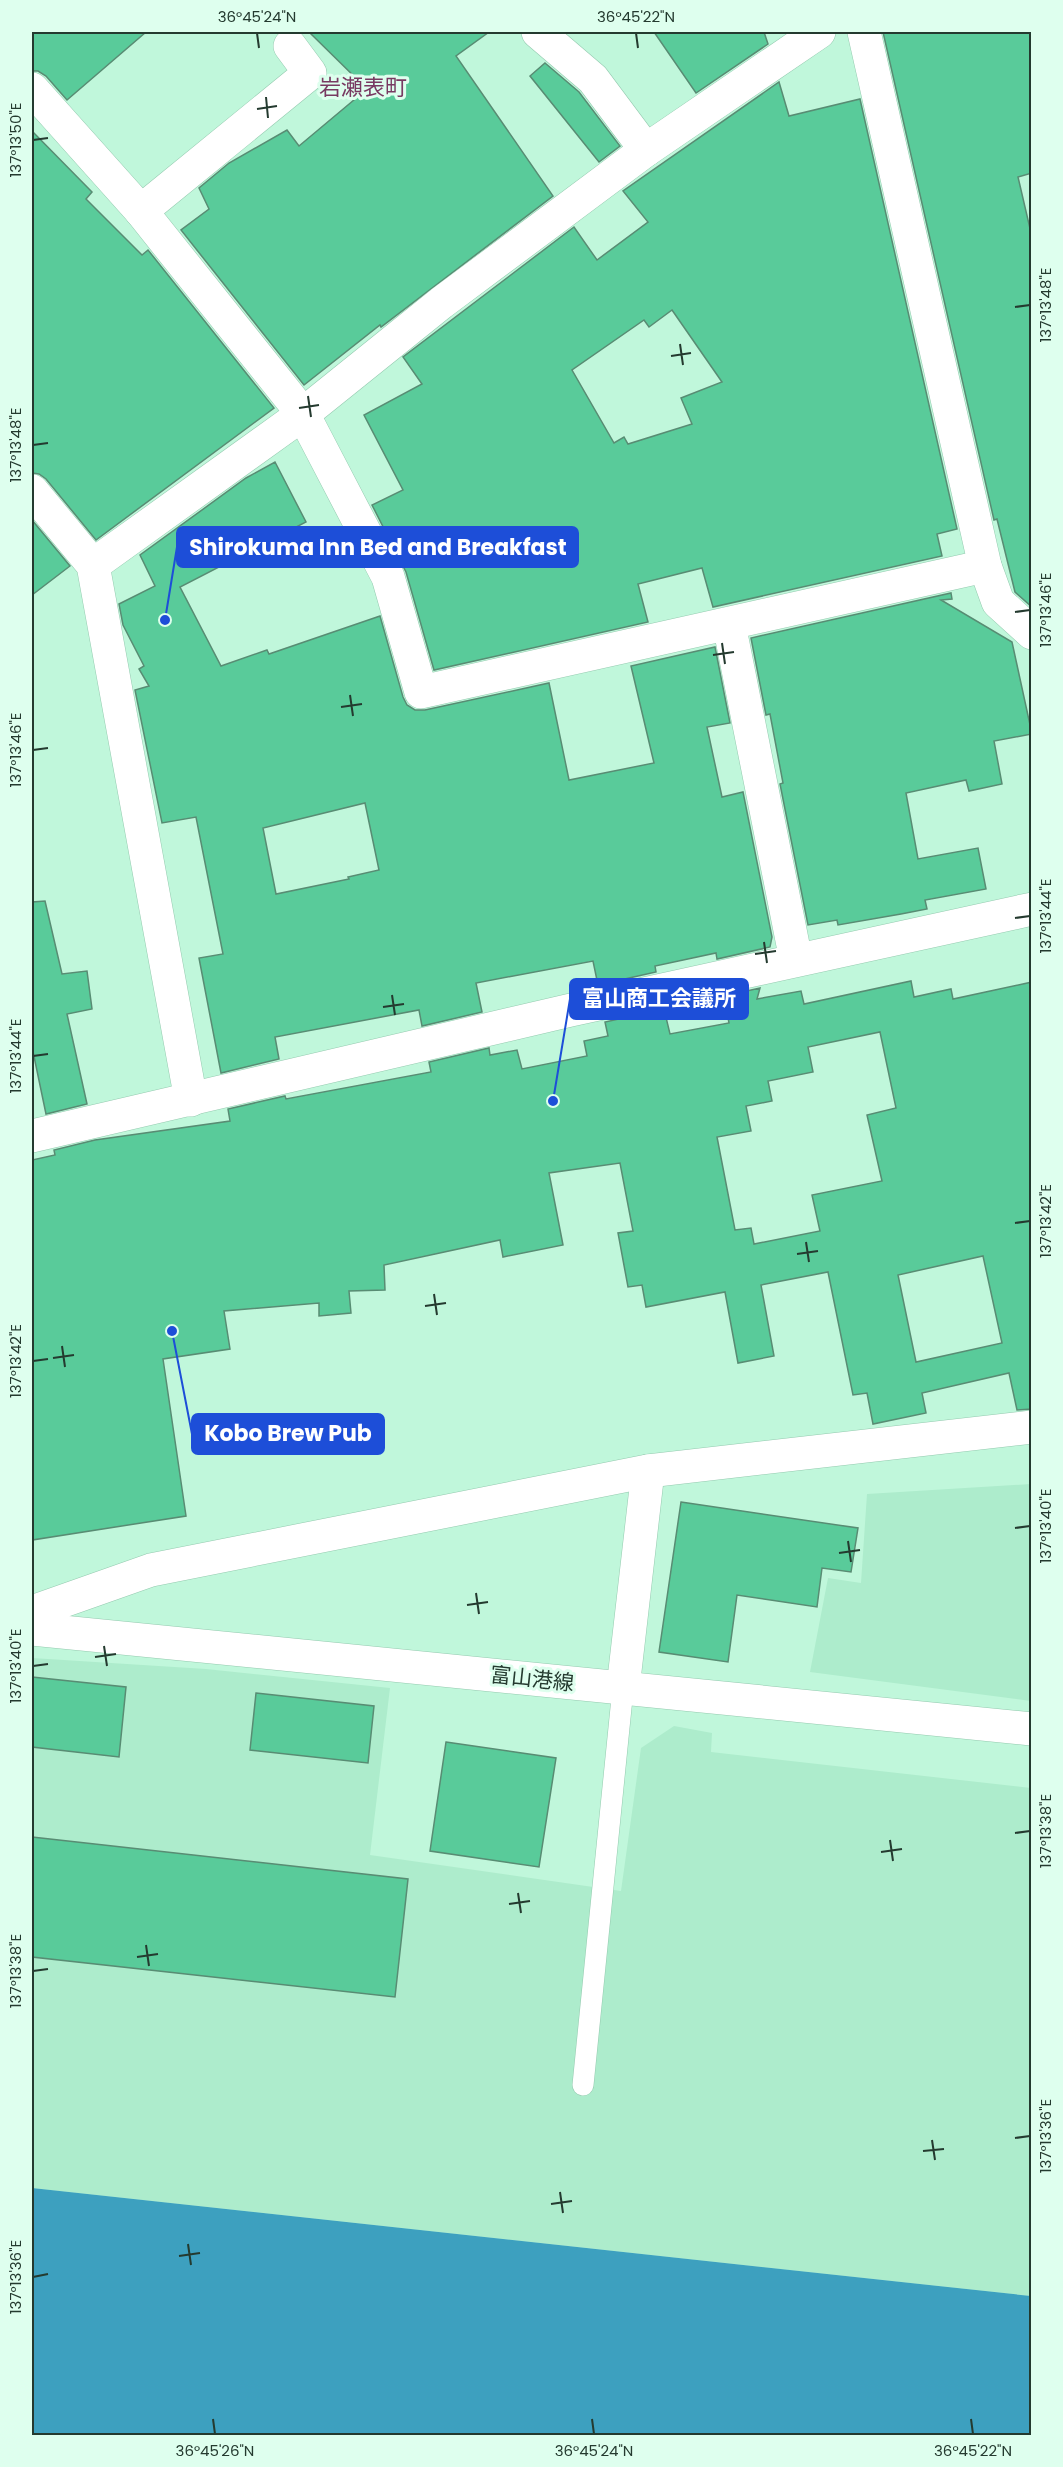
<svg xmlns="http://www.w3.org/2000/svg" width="1063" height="2467" font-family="Poppins,'Noto Sans JP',sans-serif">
<rect width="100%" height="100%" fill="#c0f7db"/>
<g fill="#adeccc">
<polygon points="1031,1484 1031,1701 810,1672 828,1578 861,1583 867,1494"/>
<polygon points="32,1658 206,1669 390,1688 370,1855 621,1891 641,1748 674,1726 712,1733 711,1752 1031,1788 1031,2296 32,2188"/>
</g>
<polygon fill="#3da0bf" points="32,2188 1031,2296 1031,2435 32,2435"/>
<g fill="#59cb9a" stroke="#588c73" stroke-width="1.5" fill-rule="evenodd">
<polygon points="32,32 146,32 67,100 46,76 38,71 32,71"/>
<polygon points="309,32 489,32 456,56 553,196 381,327 380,325 304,385 181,230 209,209 199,188 229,163 287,130 299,146 367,89"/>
<polygon points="654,32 764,32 768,44 696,93"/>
<polygon points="883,32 1032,32 1032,173 1018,177 1032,237 1032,607 1015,592 997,519 994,520"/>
<polygon points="545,63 579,92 620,146 599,162 530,76"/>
<path d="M779 82 789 116 860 99 957 529 937 534 942 556 713 607 702 568 638 584 648 622 434 670 406 572 372 505 403 490 364 415 422 384 403 357 574 227 597 260 648 222 623 191ZM672 310 722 382 681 398 692 424 628 444 624 437 614 443 572 370 644 320 649 327Z"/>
<polygon points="32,131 92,192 86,199 142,255 148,250 274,408 96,540 46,479 39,474 32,473"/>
<path d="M275 462 306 522 180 587 221 666 267 650 269 654 380 616 403 697 407 705 415 710H425L549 683 569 780 654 763 631 666 715 647 730 723 707 727 722 797 743 792 772 937 770 947 717 959 716 953 655 966 656 972 598 985 593 961 476 983 482 1012 422 1026 419 1010 275 1037 279 1059 221 1073 199 958 223 954 196 817 162 823 135 690 149 686 139 669 144 666 123 625 119 604 155 586 140 555 246 478ZM365 803 379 870 348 877 349 879 276 894 263 828Z"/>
<polygon points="32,520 70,566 32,595"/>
<polygon points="951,593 952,599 941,600 1012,642 1032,734 994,741 1002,784 969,791 966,780 906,793 918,859 978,848 986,889 925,900 927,909 901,914 838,925 837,920 808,925 780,784 783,783 770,714 766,715 751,638"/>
<polygon points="45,901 62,974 87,971 92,1009 67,1014 87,1104 46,1114 32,1047 32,902"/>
<path d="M911 981 914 997 951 989 953 999 1032 982V1409L1017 1410 1009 1373 922 1393 926 1413 873 1424 867 1393 853 1395 828 1272 761 1285 774 1356 738 1363 725 1292 646 1307 642 1285 628 1287 618 1233 633 1231 620 1163 549 1173 563 1245 503 1257 500 1240 384 1265 385 1290 349 1291 351 1313 319 1316V1303L224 1311 230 1349 163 1359 186 1516 32 1540V1160L55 1155 54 1150 95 1140 230 1121 228 1109 285 1096 286 1099 431 1072 429 1062 489 1048 490 1055 517 1050 522 1069 587 1056 584 1041 608 1036 605 1022 664 1009 670 1034 729 1023 724 996 760 988 757 999 801 991 804 1004ZM880 1032 896 1108 867 1115 882 1181 812 1195 820 1231 754 1244 751 1228 735 1230 717 1137 751 1131 746 1106 772 1101 768 1081 813 1072 808 1047ZM983 1256 1002 1343 916 1362 898 1275Z"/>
<polygon points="681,1502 858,1528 851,1572 822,1568 817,1607 737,1595 728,1662 659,1652"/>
<polygon points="32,1677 126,1687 119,1757 32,1747"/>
<polygon points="256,1693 374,1706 368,1763 250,1750"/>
<polygon points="446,1742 556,1758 539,1867 430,1851"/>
<polygon points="32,1837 408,1879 395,1997 32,1957"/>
</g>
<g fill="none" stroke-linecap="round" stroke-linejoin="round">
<g stroke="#94caaf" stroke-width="22">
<polyline id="service" points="583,2085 623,1688"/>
</g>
<g stroke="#94caaf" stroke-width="34">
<g id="minor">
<polyline points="538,32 593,79 646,150"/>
<polyline points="864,32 985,566 998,602 1032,633"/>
<polyline points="32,89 141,211 303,414 388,577 421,692 985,566"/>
<polyline points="141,211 310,73 290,46"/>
<polyline points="32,491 93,565 191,1100"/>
<polyline points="93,565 303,414 441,303 646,150 819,32"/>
<polyline points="729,624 796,960"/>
<polyline points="32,1136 571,1010 1032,909"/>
<polyline points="32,1612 151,1570 648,1471 1032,1427"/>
<polyline points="623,1688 648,1471"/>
</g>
</g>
<g stroke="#94caaf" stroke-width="34">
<polyline id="primary" points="32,1629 1032,1729"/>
</g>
<use href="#service" stroke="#fff" stroke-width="21"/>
<use href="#minor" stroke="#fff" stroke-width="33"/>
<use href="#primary" stroke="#fff" stroke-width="33"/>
</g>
<path fill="none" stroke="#243a2f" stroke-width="2" d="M257 33 259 48M636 33 638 48M266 97 268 118M257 109 277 106M33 140 48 138M1015 307 1030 305M680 344 683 365M671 356 691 353M308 396 311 417M299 408 319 405M33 445 48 443M1015 612 1030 610M722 643 725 664M713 655 734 652M350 695 353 716M341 707 362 704M33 750 48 748M1015 918 1030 916M764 942 767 963M755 954 776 951M392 995 395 1015M383 1007 404 1004M33 1056 48 1054M1015 1223 1030 1221M806 1242 809 1262M797 1254 818 1251M434 1294 437 1315M425 1306 446 1303M62 1346 65 1367M53 1358 74 1355M33 1361 48 1359M1015 1528 1030 1526M848 1541 851 1562M839 1553 860 1550M476 1593 479 1614M467 1605 488 1602M104 1646 107 1666M95 1657 116 1654M33 1666 48 1664M1015 1833 1030 1831M890 1840 893 1861M881 1852 902 1849M518 1893 521 1913M509 1904 530 1901M146 1945 149 1966M137 1957 158 1954M33 1971 48 1969M1015 2138 1030 2136M932 2140 935 2160M923 2151 944 2149M560 2192 563 2213M551 2204 572 2201M188 2244 191 2265M179 2256 200 2253M33 2277 48 2274M213 2419 215 2434M592 2419 594 2434M971 2419 973 2434"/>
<g text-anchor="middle" stroke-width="6" stroke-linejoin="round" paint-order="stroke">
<g font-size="21" fill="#243a2f" stroke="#deffee">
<text transform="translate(532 1679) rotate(6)" y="7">富山港線</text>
</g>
<g font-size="22" fill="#783a62" stroke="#deffee">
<text x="363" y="95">岩瀬表町</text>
</g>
</g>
<path fill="none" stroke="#1d4ed8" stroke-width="2" d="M165 620L177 547M553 1101L570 999M172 1331L192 1434"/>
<g fill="#1d4ed8" stroke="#deffee" stroke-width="2">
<circle cx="165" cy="620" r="6"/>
<circle cx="553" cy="1101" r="6"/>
<circle cx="172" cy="1331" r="6"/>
</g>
<g fill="#1d4ed8" stroke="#1d4ed8" stroke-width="2">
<rect x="177" y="527" width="401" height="40" rx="6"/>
<rect x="570" y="979" width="178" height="40" rx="6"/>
<rect x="192" y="1414" width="192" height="40" rx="6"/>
</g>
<g font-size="22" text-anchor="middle" font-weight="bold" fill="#fff">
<text x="378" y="555">Shirokuma Inn Bed and Breakfast</text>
<text x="659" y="1006">富山商工会議所</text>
<text x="288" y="1441">Kobo Brew Pub</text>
</g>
<rect width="1063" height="2467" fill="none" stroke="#deffee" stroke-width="66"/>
<rect x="33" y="33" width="997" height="2401" fill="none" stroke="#243a2f" stroke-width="2"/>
<g font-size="15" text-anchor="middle" fill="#243a2f">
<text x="257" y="22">36°45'24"N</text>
<text x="636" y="22">36°45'22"N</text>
<text transform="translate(16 140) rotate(-90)" y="5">137°13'50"E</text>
<text transform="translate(1046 305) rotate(-90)" y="5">137°13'48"E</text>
<text transform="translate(16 445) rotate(-90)" y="5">137°13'48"E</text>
<text transform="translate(1046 610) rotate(-90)" y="5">137°13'46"E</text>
<text transform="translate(16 750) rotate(-90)" y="5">137°13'46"E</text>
<text transform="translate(1046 916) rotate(-90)" y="5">137°13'44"E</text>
<text transform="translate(16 1056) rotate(-90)" y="5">137°13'44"E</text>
<text transform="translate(1046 1221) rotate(-90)" y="5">137°13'42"E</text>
<text transform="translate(16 1361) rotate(-90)" y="5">137°13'42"E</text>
<text transform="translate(1046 1526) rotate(-90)" y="5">137°13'40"E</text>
<text transform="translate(16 1666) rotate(-90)" y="5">137°13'40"E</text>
<text transform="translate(1046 1831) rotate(-90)" y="5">137°13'38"E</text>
<text transform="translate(16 1971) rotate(-90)" y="5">137°13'38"E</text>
<text transform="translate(1046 2136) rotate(-90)" y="5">137°13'36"E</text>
<text transform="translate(16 2277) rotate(-90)" y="5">137°13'36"E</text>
<text x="215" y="2456">36°45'26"N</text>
<text x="594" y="2456">36°45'24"N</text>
<text x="973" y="2456">36°45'22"N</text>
</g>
</svg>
